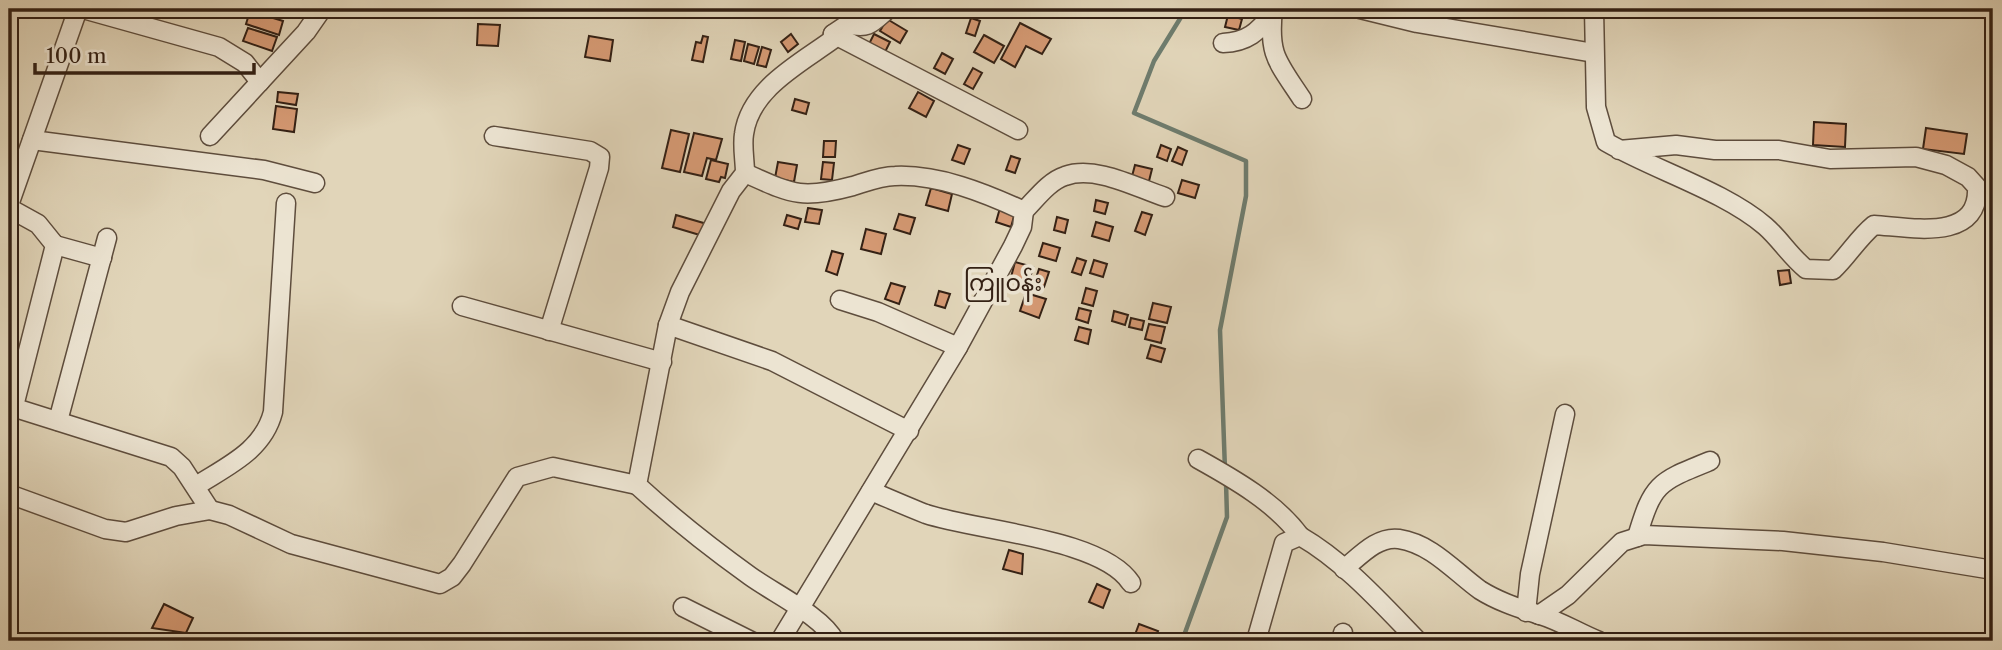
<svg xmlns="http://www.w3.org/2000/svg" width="2002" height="650" font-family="'Libre Caslon Text','Noto Sans Myanmar',serif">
<rect width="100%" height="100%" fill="#e1d5b9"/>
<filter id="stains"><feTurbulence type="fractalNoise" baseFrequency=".00286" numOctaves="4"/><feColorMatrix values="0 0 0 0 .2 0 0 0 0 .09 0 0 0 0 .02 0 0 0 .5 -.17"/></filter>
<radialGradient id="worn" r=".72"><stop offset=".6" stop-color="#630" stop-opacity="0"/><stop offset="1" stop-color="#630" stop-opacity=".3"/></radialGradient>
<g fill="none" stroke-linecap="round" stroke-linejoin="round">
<g stroke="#6e7c6e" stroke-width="4.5">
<polyline points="1186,9 1154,61 1134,113 1246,161 1246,196 1220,330 1225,470"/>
<polyline points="1182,641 1227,517 1226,482"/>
</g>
</g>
<g fill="#d69a74" stroke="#332014" stroke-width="2">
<polygon points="250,11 283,21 279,35 246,24"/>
<polygon points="1228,15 1242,19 1239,30 1225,27"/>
<polygon points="971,18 980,21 975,36 966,33"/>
<polygon points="887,19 907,31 900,43 880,31"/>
<polygon points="1020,23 1051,39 1042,54 1026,46 1015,67 1001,59"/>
<polygon points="478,24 500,25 498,46 477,45"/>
<polygon points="248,28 277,37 272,51 243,41"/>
<polygon points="791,34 798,44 788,52 781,42"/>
<polygon points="874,34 890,42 885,52 869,44"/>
<polygon points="984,35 1004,46 994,63 974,52"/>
<polygon points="589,36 613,40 610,61 585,57"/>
<polygon points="703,36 708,37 703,62 692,60 696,42 701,43"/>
<polygon points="735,40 745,42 741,61 731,59"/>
<polygon points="748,44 759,47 754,64 744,61"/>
<polygon points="762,47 771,50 766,67 757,65"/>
<polygon points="942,53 953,59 945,74 934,68"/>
<polygon points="973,68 982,73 973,89 964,84"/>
<polygon points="278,92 298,94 296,105 277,102"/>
<polygon points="918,92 934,101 926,117 909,108"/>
<polygon points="795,99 809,103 806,114 792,110"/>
<polygon points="276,106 297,109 294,132 273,129"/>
<polygon points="1814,122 1846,124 1845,147 1813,145"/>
<polygon points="1926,128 1967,134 1964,154 1923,149"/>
<polygon points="671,130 689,134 680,172 662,168"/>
<polygon points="694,133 722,139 716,160 707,158 702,176 684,172"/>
<polygon points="824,141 836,141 835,157 823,157"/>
<polygon points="958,145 970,149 964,164 952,160"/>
<polygon points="1161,145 1171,149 1167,161 1157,157"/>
<polygon points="1178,147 1187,151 1182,165 1172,161"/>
<polygon points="1011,156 1020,159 1015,173 1006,170"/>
<polygon points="711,160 728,164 725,178 721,177 719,182 706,179"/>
<polygon points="778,162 797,165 794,182 775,178"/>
<polygon points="823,162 834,163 832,180 821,179"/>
<polygon points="1135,165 1152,169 1148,185 1131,180"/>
<polygon points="1182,180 1199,185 1195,198 1178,193"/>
<polygon points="931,188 952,194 948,211 926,205"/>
<polygon points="1096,200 1108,203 1105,214 1094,211"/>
<polygon points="808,208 822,210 819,224 805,222"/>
<polygon points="1000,208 1015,213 1011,227 996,222"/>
<polygon points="1142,212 1152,215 1145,235 1135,231"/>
<polygon points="899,214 915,218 910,234 894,229"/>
<polygon points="676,215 707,224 703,236 673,227"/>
<polygon points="787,215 801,219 798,229 784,225"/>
<polygon points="1057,217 1068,220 1065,233 1054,230"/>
<polygon points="1096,222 1113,227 1109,241 1092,236"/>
<polygon points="866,229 886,234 881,254 861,249"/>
<polygon points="1043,243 1060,248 1056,261 1039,256"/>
<polygon points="832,251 843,254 837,275 826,271"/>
<polygon points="1077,258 1086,261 1081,275 1072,272"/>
<polygon points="1094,260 1107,264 1103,277 1090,273"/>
<polygon points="1015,262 1033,267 1029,282 1011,277"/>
<polygon points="1039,269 1049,272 1044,287 1034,284"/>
<polygon points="1789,270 1791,283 1780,285 1778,271"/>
<polygon points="891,283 905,287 899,304 885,299"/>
<polygon points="1086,288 1097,291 1093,306 1082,303"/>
<polygon points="939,291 950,294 945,308 935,305"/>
<polygon points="1026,293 1046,299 1039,318 1020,311"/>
<polygon points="1153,303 1171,307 1167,323 1149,319"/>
<polygon points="1079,308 1091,311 1088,323 1076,319"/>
<polygon points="1114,311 1128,315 1125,325 1112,321"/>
<polygon points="1131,318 1144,321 1142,330 1129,327"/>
<polygon points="1149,324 1165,327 1161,343 1145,339"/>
<polygon points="1079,327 1091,330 1088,344 1075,340"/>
<polygon points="1151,345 1165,349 1161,362 1147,358"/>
<polygon points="1009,550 1023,554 1022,574 1003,569"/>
<polygon points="1097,584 1110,590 1103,608 1089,602"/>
<polygon points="164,604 193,618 186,633 152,628"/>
<polygon points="1139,624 1158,631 1154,641 1133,640"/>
</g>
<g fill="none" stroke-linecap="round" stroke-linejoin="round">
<g stroke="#5e4d3d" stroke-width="21">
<g id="street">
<polyline points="83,9 219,47 245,63 260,82"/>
<path d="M1273 9C1268 55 1277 61 1302 99"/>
<polyline points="1360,9 1417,23 1594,53"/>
<path d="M1594 9 1596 107 1606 142C1654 170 1724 191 1765 226 1780 239 1790 256 1806 269L1833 270C1848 256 1858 238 1874 225 1909 227 1980 243 1977 187L1968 177 1946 165 1916 157 1830 159 1779 150H1715L1676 145 1619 150"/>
<path d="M848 24C869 30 873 22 888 9"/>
<polyline points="833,34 1018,130"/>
<path d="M1223 43C1248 42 1257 32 1273 14"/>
<polyline points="210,136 306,32 322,9"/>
<polyline points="494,136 590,151 600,157 599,168 549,331"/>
<polyline points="32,140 264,170 315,183"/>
<path d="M745 173C792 194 801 200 853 186 866 182 881 176 895 176 938 174 985 193 1024 211L1022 227 1013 246 958 347 780 641"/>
<polyline points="9,205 78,9"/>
<polyline points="9,208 38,224 55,245 14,406"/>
<path d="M1024 211C1036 199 1049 181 1065 176 1096 165 1137 188 1165 197"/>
<polyline points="55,245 102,258"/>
<polyline points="840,300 878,312 958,347"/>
<polyline points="462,306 662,362"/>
<polyline points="668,325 772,361 909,431"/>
<polyline points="9,406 171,457 182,467 210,510"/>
<polyline points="58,421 107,238"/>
<path d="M1198 459C1234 479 1276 503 1300 536"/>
<path d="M196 486C227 466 263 451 273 412L286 203"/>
<path d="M871 491C890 499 908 507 926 514 977 531 1102 538 1131 583"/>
<polyline points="9,494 105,529 126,532 176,516 210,510 229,515 291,544 440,584 452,577 462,564 517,477 553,467 637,485"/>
<path d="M1637 537C1653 483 1658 482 1710 461"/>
<path d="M1344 569C1360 556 1377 536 1399 539 1432 544 1455 572 1480 590 1499 602 1519 608 1540 615 1560 621 1579 633 1599 641"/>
<polyline points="683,607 751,641"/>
<polyline points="1526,612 1530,574 1565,414"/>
<polyline points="1539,615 1568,595 1622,542 1644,535 1783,541 1883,552 1993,570"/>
<path d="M835 641C822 616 775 594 750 576 711 548 673 518 637 485L668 325 680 292 731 191 745 173C745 161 742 146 744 134 750 89 799 64 832 40L833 34 848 24 853 9"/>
<path d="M1256 641 1284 543 1300 536C1345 562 1382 604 1418 641"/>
<polyline points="1341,641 1343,633"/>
</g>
</g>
<use href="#street" stroke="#ece4d2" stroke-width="18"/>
</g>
<g text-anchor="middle" stroke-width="7" stroke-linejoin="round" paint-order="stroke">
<g font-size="23" fill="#332014" stroke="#ece4d2">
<text x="1003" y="291">ကြူဝန်း</text>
</g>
</g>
<rect width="2002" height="650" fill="none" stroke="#e1d5b9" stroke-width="35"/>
<rect x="10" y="10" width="1981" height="629" fill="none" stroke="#332014" stroke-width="3.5"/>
<rect x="18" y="18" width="1967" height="615" fill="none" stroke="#332014" stroke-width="2"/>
<path d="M35 63v10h219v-10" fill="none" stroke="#332014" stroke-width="3.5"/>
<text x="46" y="63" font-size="21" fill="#332014" stroke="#ece4d2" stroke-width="5" paint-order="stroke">100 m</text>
<rect width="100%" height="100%" filter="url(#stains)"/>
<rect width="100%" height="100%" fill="url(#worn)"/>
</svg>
